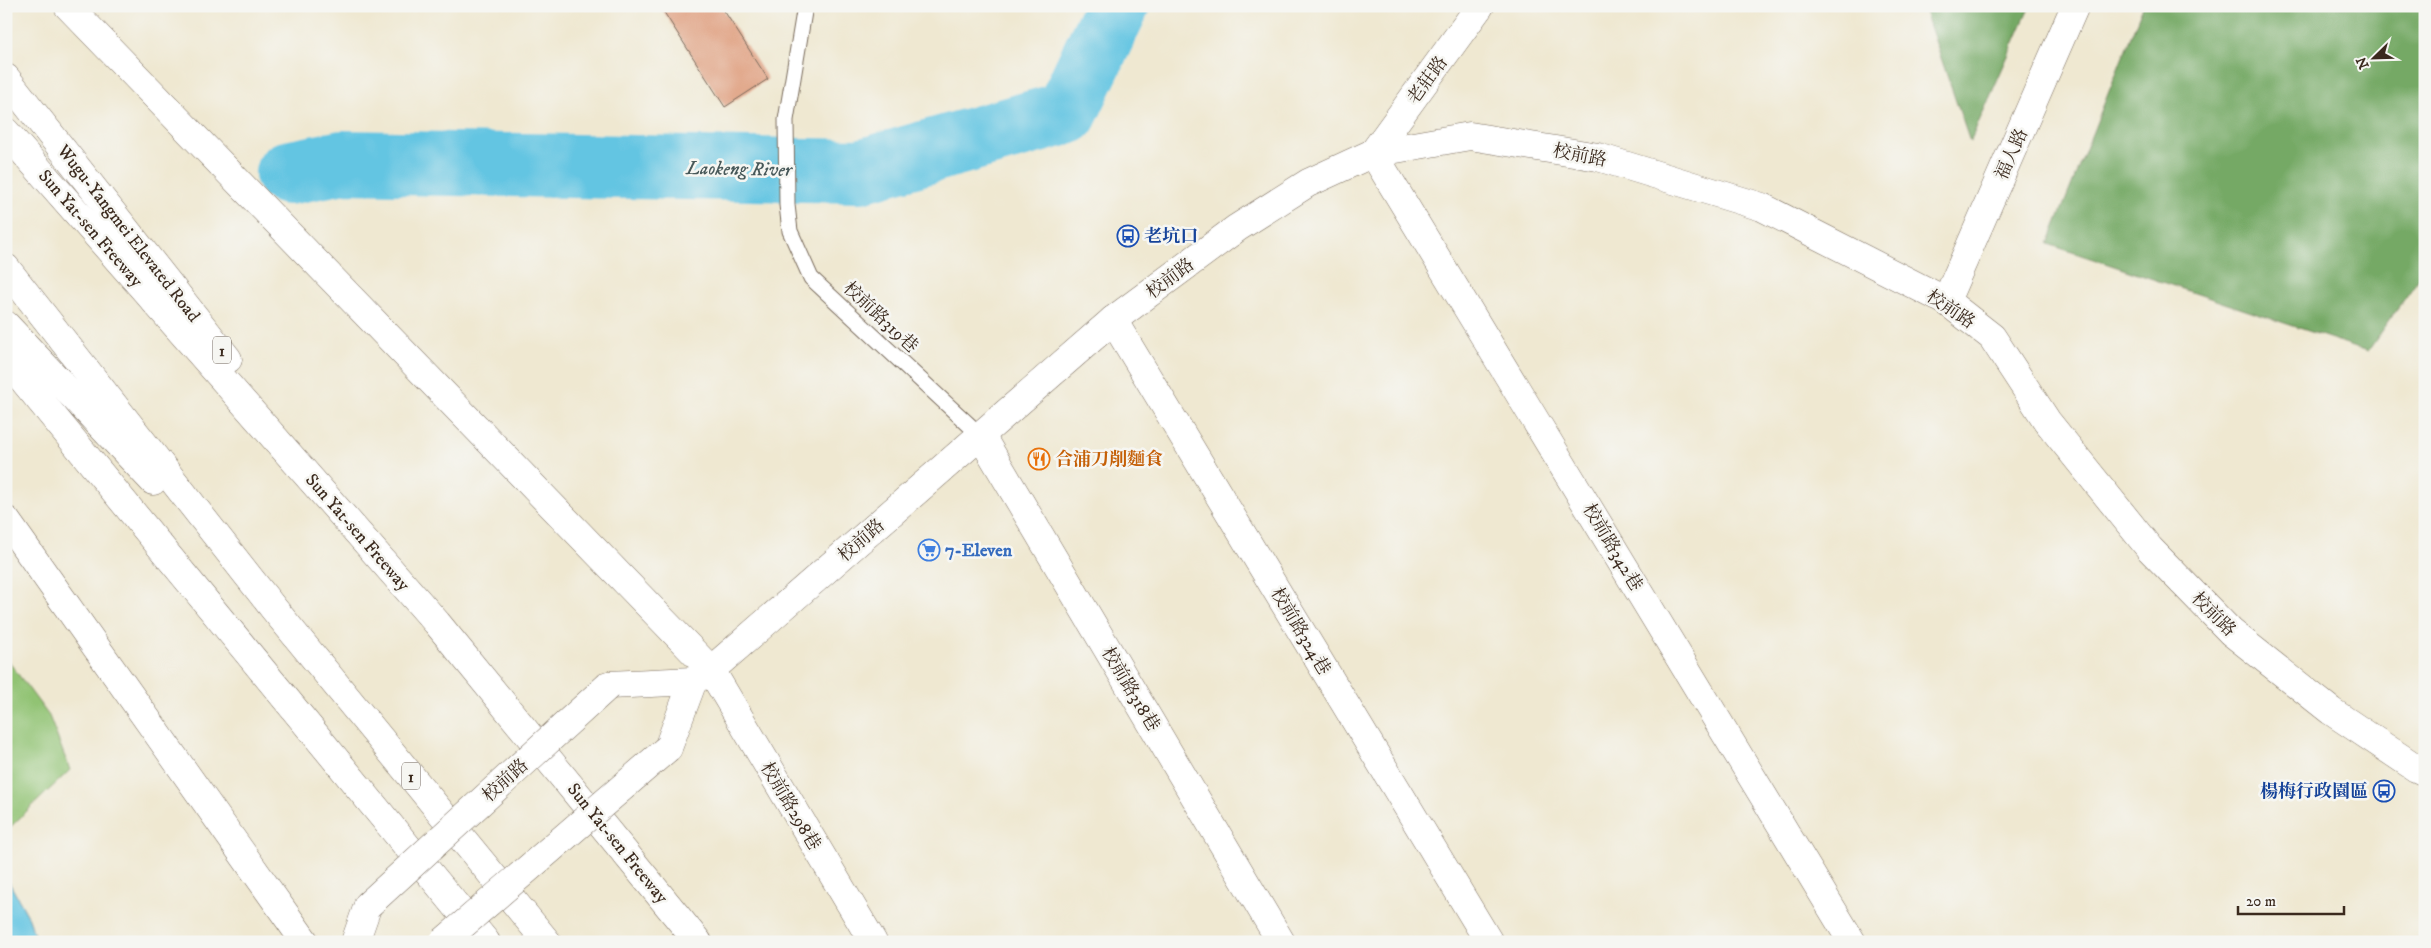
<svg xmlns="http://www.w3.org/2000/svg" width="2431" height="948" font-family="'IM FELL DW Pica','Noto Serif TC',serif">
<rect width="100%" height="100%" fill="#f6f6f2"/>
<filter id="ink" filterUnits="userSpaceOnUse"><feTurbulence type="fractalNoise" baseFrequency=".02" numOctaves="2"/><feDisplacementMap in="SourceGraphic" scale="10" xChannelSelector="R" yChannelSelector="G"/><feConvolveMatrix kernelMatrix="1 2 1 2 8 2 1 2 1" color-interpolation-filters="sRGB"/></filter>
<filter id="wash" filterUnits="userSpaceOnUse"><feTurbulence type="fractalNoise" baseFrequency=".0096" numOctaves="4" result="noise"/><feDisplacementMap in="SourceGraphic" scale="20" xChannelSelector="R" yChannelSelector="G"/><feGaussianBlur stdDeviation="1.12" result="paint"/><feColorMatrix in="noise" values="0 0 0 0 0 0 0 0 0 0 0 0 0 0 0 0 0 1.4 0 .05"/><feComposite in="paint" operator="in"/></filter>
<g filter="url(#wash)">
<rect width="100%" height="100%" fill="#efe8d1"/>
<polygon fill="#91c373" stroke="#667648" points="6,658 49,716 70,770 6,831"/>
<g fill="#74a965" stroke="#586a42">
<polygon points="1923,6 2030,6 1970,142"/>
<polygon points="2143,6 2425,6 2425,270 2368,351 2048,244"/>
</g>
<polygon fill="#64c5e2" stroke="#507880" points="6,877 29,918 36,942 6,942"/>
<g fill="none" stroke-linecap="round" stroke-linejoin="round">
<polyline stroke="#64c5e2" stroke-width="64" points="287,173 343,162 860,171 1066,113 1117,6"/>
</g>
<g id="blocks">
<polygon fill="#e0a283" points="660,6 721,6 768,79 725,107"/>
</g>
</g>
<g filter="url(#ink)">
<use href="#blocks" fill-opacity="0" stroke="#7a6c5d" stroke-width="1"/>
<g fill="none" stroke-linecap="round" stroke-linejoin="round">
<g stroke="#7a6c5d" stroke-width="17">
<polyline id="service" points="805,6 786,120 787,205 790,231 811,278 981,436"/>
</g>
<g stroke="#7a6c5d" stroke-width="29">
<g id="minor">
<polyline points="1373,153 1852,942"/>
<polyline points="1946,301 2075,6"/>
<polyline points="1113,320 1489,942"/>
<polyline points="981,436 1281,942"/>
<polyline points="711,670 873,942"/>
</g>
</g>
<g stroke="#7a6c5d" stroke-width="29">
<g id="tertiary">
<polyline points="1373,153 1480,6"/>
<polyline points="609,685 693,681 711,670 1113,320 1237,228 1308,183 1373,153 1470,136 1598,157 1762,207 1946,301 1992,337 2047,421 2150,549 2231,632 2331,711 2416,768 2425,772"/>
<polyline points="668,748 693,681"/>
<polyline points="355,942 368,905"/>
</g>
</g>
<g stroke="#7a6c5d" stroke-width="29">
<g id="motorway">
<polyline points="68,6 711,670"/>
<polyline points="6,78 228,359"/>
<polyline points="6,132 437,623 698,942"/>
<polyline points="6,268 274,609 547,942"/>
<polyline points="6,325 153,481"/>
<polyline points="6,359 486,942"/>
<polyline points="6,520 305,942"/>
</g>
</g>
<use href="#service" stroke="#fff" stroke-width="15"/>
<use href="#minor" stroke="#fff" stroke-width="28"/>
<use href="#tertiary" stroke="#fff" stroke-width="28"/>
<use href="#motorway" stroke="#fff" stroke-width="28"/>
<g stroke="#7a6c5d" stroke-width="29" stroke-linecap="butt">
<g id="tertiary-bridge">
<polyline points="368,905 609,685"/>
<polyline points="443,942 668,748"/>
</g>
</g>
<use href="#tertiary-bridge" stroke="#fff" stroke-width="28"/>
</g>
</g>
<defs>
<g id="bus-ring" transform="scale(1.125)"><circle r="9.5" fill="#f6f6f2" stroke="#1a4fb4" stroke-width="1.5"/><path d="M-5-6H5V4H4V6H2V4H-2V6H-4V4H-5ZM-3.5-4V0h7V-4ZM-3.5 1.2v1.5H-2V1.2ZM2 1.2v1.5H3.5V1.2Z" fill="#1a4fb4"/></g>
<g id="restaurant-ring" transform="scale(1.125)"><circle r="9.5" fill="#f6f6f2" stroke="#e8710a" stroke-width="1.5"/><path d="M-5-6h1v4h1v-4h1v4h1v-4h1v5L-1.5 .5V6h-2V.5L-5-1ZM5-6V6H3V1.5H1.5Q1.5-4 5-6Z" fill="#e8710a"/></g>
<g id="supermarket-ring" transform="scale(1.125)"><circle r="9.5" fill="#f6f6f2" stroke="#3f7fe0" stroke-width="1.5"/><path d="M-6-5.5h2.5l.6 2H6L4.5 2H-2.5L-4.4-4H-6ZM-1.5 3.2a1.3 1.3 0 1 0 .1 0ZM3 3.2a1.3 1.3 0 1 0 .1 0Z" fill="#3f7fe0"/></g>
</defs>
<g fill-rule="evenodd">
<use href="#bus-ring" x="1128" y="236"/>
<use href="#restaurant-ring" x="1039" y="459"/>
<use href="#supermarket-ring" x="929" y="550"/>
<use href="#bus-ring" x="2384" y="791"/>
</g>
<g text-anchor="middle" stroke-width="5" stroke-linejoin="round" paint-order="stroke">
<g fill="#f6f6f2" stroke="#73675e" stroke-width="1">
<rect x="213" y="336.5" width="18" height="27" rx="4"/>
<rect x="402" y="762.5" width="18" height="27" rx="4"/>
</g>
<g font-size="16" font-weight="bold" fill="#3b2a1e">
<text x="222" y="356">1</text>
<text x="411" y="782">1</text>
</g>
<g font-size="18" fill="#3b2a1e" stroke="#f6f6f2">
<text transform="translate(1427 80) rotate(-54)" y="6">老莊路</text>
<text transform="translate(2011 154) rotate(-66)" y="6">福人路</text>
<text transform="translate(1580 155) rotate(11)" y="6">校前路</text>
<text transform="translate(91 228) rotate(49)" y="6">Sun Yat-sen Freeway</text>
<text transform="translate(129 233) rotate(52)" y="6">Wugu-Yangmei Elevated Road</text>
<text transform="translate(1170 278) rotate(-37)" y="6">校前路</text>
<text transform="translate(1951 309) rotate(34)" y="6">校前路</text>
<text transform="translate(881 317) rotate(43)" y="6">校前路319巷</text>
<text transform="translate(358 532) rotate(49)" y="6">Sun Yat-sen Freeway</text>
<text transform="translate(861 540) rotate(-41)" y="6">校前路</text>
<text transform="translate(1613 547) rotate(59)" y="6">校前路342巷</text>
<text transform="translate(2214 614) rotate(45)" y="6">校前路</text>
<text transform="translate(1301 631) rotate(59)" y="6">校前路324巷</text>
<text transform="translate(1131 689) rotate(59)" y="6">校前路318巷</text>
<text transform="translate(505 780) rotate(-42)" y="6">校前路</text>
<text transform="translate(791 806) rotate(59)" y="6">校前路298巷</text>
<text transform="translate(618 843) rotate(51)" y="6">Sun Yat-sen Freeway</text>
</g>
<g font-size="18" font-weight="bold" fill="#164399" stroke="#f6f6f2" text-anchor="start">
<text x="1144" y="242">老坑口</text>
<text x="2368" y="797" text-anchor="end">楊梅行政園區</text>
</g>
<g font-size="18" font-weight="bold" fill="#c56008" stroke="#f6f6f2" text-anchor="start">
<text x="1055" y="465">合浦刀削麵食</text>
</g>
<g font-size="18" font-weight="bold" fill="#366cbe" stroke="#f6f6f2" text-anchor="start">
<text x="945" y="556">7-Eleven</text>
</g>
<g font-size="19" font-style="italic" fill="#475859" stroke="#f6f6f2">
<text transform="translate(739 168) rotate(1)" y="7">Laokeng River</text>
</g>
</g>
<rect width="2431" height="948" fill="none" stroke="#f6f6f2" stroke-width="25"/>
<g transform="translate(2374 58) rotate(247)" stroke="#f6f6f2" stroke-width="4" paint-order="stroke">
<path d="M0-4L9 19L0 12L-9 19Z" fill="#3b2a1e"/>
<text y="-8" font-size="14" font-weight="bold" text-anchor="middle" fill="#3b2a1e">N</text>
</g>
<path d="M2238 906v8h106v-8" fill="none" stroke="#3b2a1e" stroke-width="2.5"/>
<text x="2246" y="906" font-size="15" fill="#3b2a1e" stroke="#f6f6f2" stroke-width="4" paint-order="stroke">20 m</text>
</svg>
